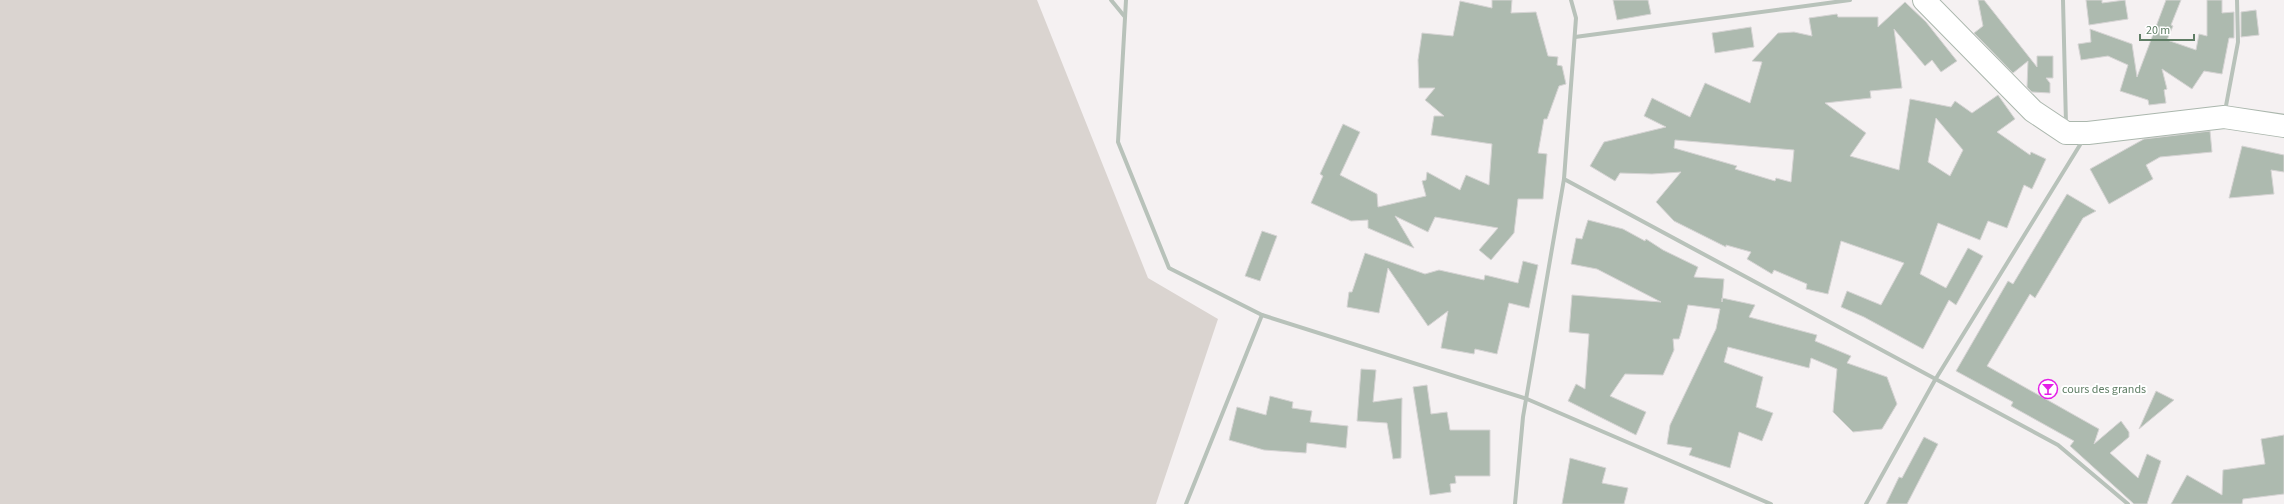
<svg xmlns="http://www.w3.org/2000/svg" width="2284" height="504" font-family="'Source Sans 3',sans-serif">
<rect width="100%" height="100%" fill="#f5f1f2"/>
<polygon fill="#dad4d0" points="0,0 1037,0 1148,278 1218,319 1156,504 0,504"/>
<g fill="#adbaaf" stroke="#d6d4d4" fill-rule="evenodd">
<polygon points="1492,0 1512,0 1511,13 1536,12 1548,56 1558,57 1557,65 1562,66 1566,84 1559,86 1547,119 1544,119 1538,153 1547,154 1543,199 1518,199 1514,233 1491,260 1479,250 1498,228 1435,217 1428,232 1395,216 1414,248 1368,228 1368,220 1351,221 1311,203 1323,176 1320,174 1343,124 1360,132 1340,175 1377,194 1378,207 1426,196 1422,181 1426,180 1427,172 1460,190 1466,175 1489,185 1492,144 1431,135 1434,116 1444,116 1425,100 1435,88 1419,88 1418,60 1422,33 1453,36 1460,1 1492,8"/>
<polygon points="1613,0 1648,0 1651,14 1617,20"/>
<polygon points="1978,0 1984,0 2037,67 2037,56 2053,56 2053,78 2046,78 2050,83 2050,93 2032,92 2027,87 2028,61 2013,73 1974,33 1983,26"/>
<polygon points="2086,0 2102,0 2102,3 2125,0 2128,19 2089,25"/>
<polygon points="2166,0 2181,0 2171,25 2173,26 2167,40 2196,50 2199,34 2207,36 2207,0 2222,0 2222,13 2234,12 2234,38 2229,38 2222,74 2204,71 2192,89 2162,69 2167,89 2164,90 2166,103 2149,105 2148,100 2120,91 2128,65 2108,56 2081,60 2078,44 2091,42 2090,29 2132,44 2137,77"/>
<path d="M1905 2 1926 22 1957 61 1941 72 1932 60 1925 66 1894 29 1902 88 1870 91 1871 98 1825 103 1866 133 1850 156 1899 170 1910 99 1951 107 1955 101 1972 113 1998 95 2015 119 1997 132 2030 155 2031 152 2046 159 2032 189 2024 185 2007 228 1988 221 1980 240 1938 223 1920 274 1946 288 1968 248 1983 256 1956 305 1949 300 1923 349 1864 317 1841 307 1847 291 1881 305 1904 263 1841 241 1828 294 1806 289 1807 284 1774 270 1772 274 1747 259 1751 252 1726 245V247L1674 221 1656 202 1681 172 1652 174 1620 173 1615 181 1590 166 1604 142 1666 127 1644 116 1652 98 1690 117 1705 83 1750 103 1762 62 1752 61 1778 33 1794 32 1812 36 1809 18 1837 14 1838 17H1878V27ZM1936 118 1963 150 1950 176 1928 162ZM1675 140 1794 150 1791 182 1776 178 1775 181 1735 169 1737 166 1674 148Z"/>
<polygon points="2256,10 2259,35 2241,37 2241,12"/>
<polygon points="1751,27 1754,47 1715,53 1712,33"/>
<polygon points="2210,131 2212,152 2160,157 2146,165 2153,179 2109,204 2090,169 2144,139"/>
<polygon points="2242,146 2284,155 2284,172 2271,170 2274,194 2229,198"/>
<polygon points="2067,194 2096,211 2083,218 2035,298 2030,294 1987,366 2099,429 2094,444 2121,421 2129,432 2129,437 2110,453 2138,478 2147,454 2161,461 2147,504 2134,504 2070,446 2074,441 2011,406 2013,402 1956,371 2008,281 2013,284"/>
<polygon points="1588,220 1623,229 1645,241 1646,239 1663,250 1698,267 1694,277 1724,279 1722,302 1722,298 1755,305 1749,317 1817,335 1815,341 1851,356 1847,363 1887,377 1897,404 1882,429 1853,432 1833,412 1837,369 1811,358 1809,368 1728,347 1724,362 1763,377 1756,407 1773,413 1762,441 1739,432 1730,468 1689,455 1692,448 1667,444 1670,425 1716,329 1720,309 1688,305 1681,333 1679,339 1673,339 1674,350 1663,375 1625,374 1610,396 1646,412 1636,435 1568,401 1576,384 1585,389 1589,334 1569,332 1572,295 1661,302 1597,269 1571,264 1576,238 1582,239"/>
<polygon points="1262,231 1277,236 1260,281 1245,276"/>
<polygon points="1365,253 1425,274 1439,270 1484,280 1485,275 1518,283 1523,261 1538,265 1529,308 1509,303 1497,354 1475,349 1474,354 1441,348 1448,311 1428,326 1388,268 1379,313 1347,307 1349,292 1352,292"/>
<polygon points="1361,369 1376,370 1373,402 1402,398 1401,458 1393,459 1387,423 1357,421"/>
<polygon points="1427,385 1431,414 1447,412 1450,430 1490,430 1490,476 1455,476 1456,483 1450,484 1451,492 1430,495 1413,387"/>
<polygon points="2156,391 2174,400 2139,429"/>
<polygon points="1270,396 1293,402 1292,408 1312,411 1310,422 1348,426 1346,448 1307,443 1306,453 1264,450 1229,440 1237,407 1266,415"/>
<polygon points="2284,435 2284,494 2243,499 2242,504 2171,504 2187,475 2222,495 2223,470 2265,464 2261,439"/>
<polygon points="1924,437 1938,444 1907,504 1886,504 1899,477 1902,478"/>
<polygon points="1570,458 1606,468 1602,483 1628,488 1624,504 1562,504"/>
</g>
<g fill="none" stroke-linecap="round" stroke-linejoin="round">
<g stroke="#abb7ad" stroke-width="24">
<polyline id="secondary" points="1924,0 2033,111 2066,133 2088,133 2224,117 2284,126"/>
</g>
<g stroke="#b8c2ba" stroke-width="4">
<polyline points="1111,0 1125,17"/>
<polyline points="1126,0 1118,142 1169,268 1262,315 1527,399 1771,504"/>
<polyline points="2063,0 2066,124"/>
<polyline points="1575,37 1850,0"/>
<polyline points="2225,111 2238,42 2237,0"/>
<polyline points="1564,179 2058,445 2128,504"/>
<polyline points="1186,504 1262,315"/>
<polyline points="1515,504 1523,417 1564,179 1576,18 1571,0"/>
<polyline points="1866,504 1935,380 2083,140"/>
</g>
<use href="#secondary" stroke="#fff" stroke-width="22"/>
</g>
<defs>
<g id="bar-ring" transform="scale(1)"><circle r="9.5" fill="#fff" stroke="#e41fe7" stroke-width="1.5"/><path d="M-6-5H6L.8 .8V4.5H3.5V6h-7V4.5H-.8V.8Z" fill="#e41fe7"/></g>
</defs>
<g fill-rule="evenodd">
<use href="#bar-ring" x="2048" y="389"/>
</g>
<g text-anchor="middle" stroke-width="4" stroke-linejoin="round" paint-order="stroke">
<g font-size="12" fill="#5f7d65" stroke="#fff" text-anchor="start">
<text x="2062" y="393">cours des grands</text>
</g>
</g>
<path d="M2140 34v6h54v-6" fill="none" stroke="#5f7d65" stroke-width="2"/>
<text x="2146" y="34" font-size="12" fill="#5f7d65" stroke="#ffffff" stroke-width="3" paint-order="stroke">20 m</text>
</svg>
